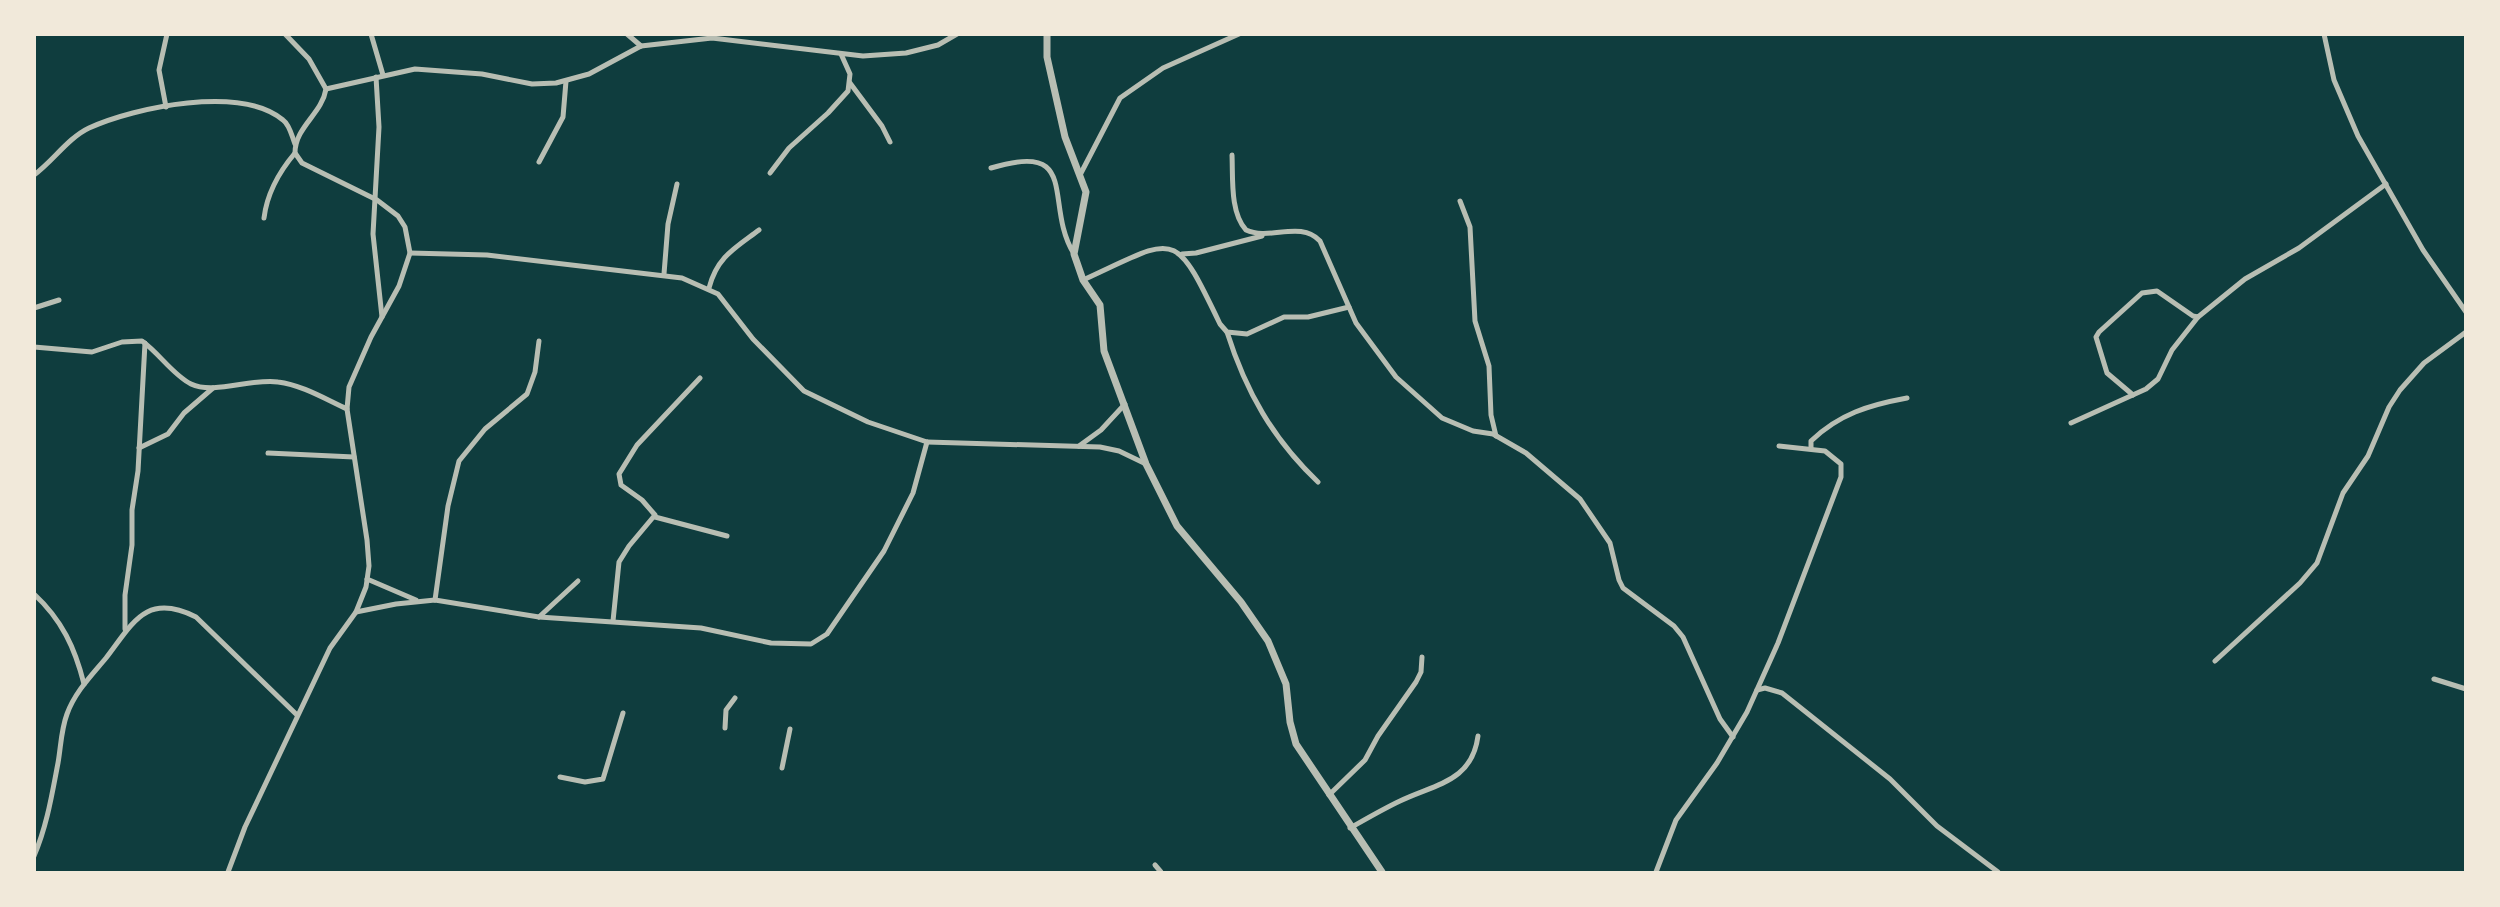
<svg xmlns="http://www.w3.org/2000/svg" width="2500" height="907" font-family="Inter,sans-serif">
<rect width="100%" height="100%" fill="#0f3d3e"/>
<g fill="none" stroke-linecap="round" stroke-linejoin="round">
<g stroke="#b8beb3" stroke-width="5">
<polyline points="371,34 383,75"/>
<polyline points="627,34 641,46"/>
<polyline points="2324,34 2334,80 2358,136 2423,250 2466,312"/>
<polyline points="376,77 379,127 373,234 382,317"/>
<polyline points="850,83 882,126 890,142"/>
<polyline points="326,89 415,69 482,74 532,84 556,83 589,74 641,46 712,38 863,56 906,53 938,45 957,34"/>
<polyline points="166,107 159,70 167,34"/>
<path d="M1232 155C1233 178 1230 213 1246 230 1270 241 1300 220 1320 241L1356 323 1396 377 1442 418 1473 431 1493 434 1526 453 1580 499 1610 543 1619 580 1623 588 1674 626 1683 637 1720 719 1733 737"/>
<polyline points="539,162 563,117 566,81"/>
<path d="M991 168C1082 140 1043 204 1074 254"/>
<polyline points="770,173 789,148 828,113 848,91 850,74 841,54"/>
<path d="M34 175C53 161 68 138 89 128 135 107 241 85 283 120 290 125 292 137 295 144"/>
<polyline points="1080,175 1120,98 1163,68 1239,34"/>
<polyline points="1460,201 1470,227 1475,321 1489,366 1491,415 1496,436"/>
<path d="M264 218C267 193 279 172 295 153"/>
<polyline points="410,253 487,255 682,278 718,294 753,339 804,391 868,422 927,442 1100,447 1119,451 1146,464"/>
<polyline points="1182,254 1196,253 1262,236"/>
<polyline points="664,274 668,224 677,184"/>
<path d="M1083 280C1177 237 1173 226 1220 324L1227 332 1247 334 1284 317H1308L1349 307"/>
<path d="M709 288C717 257 735 248 759 230"/>
<polyline points="34,308 59,300"/>
<path d="M1227 332C1246 392 1273 439 1318 482"/>
<path d="M34 347 92 352 122 342 142 341C159 353 173 375 191 384 214 395 251 378 278 382 302 385 325 399 347 409"/>
<polyline points="2133,395 2107,373 2096,337 2099,332 2142,293 2157,291 2193,316 2198,317 2245,279 2299,248 2386,184"/>
<polyline points="2071,423 2146,389 2158,379 2172,350 2198,317"/>
<polyline points="1079,446 1101,430 1125,404"/>
<polyline points="139,448 168,434 184,413 213,388"/>
<path d="M1811 448V441C1839 414 1869 405 1907 398"/>
<polyline points="268,453 354,457"/>
<polyline points="655,517 727,536"/>
<polyline points="367,579 416,600"/>
<path d="M34 594C62 620 75 648 84 684"/>
<polyline points="435,600 448,506 459,461 485,429 527,394 535,372 539,341"/>
<polyline points="356,612 396,604 435,600 539,617 701,628 771,643 811,644 827,634 884,551 913,493 927,442"/>
<polyline points="539,617 578,581"/>
<polyline points="613,621 619,562 629,546 655,515 642,500 621,485 619,474 637,445 700,378"/>
<polyline points="125,629 125,595 132,545 132,510 138,471 145,343"/>
<polyline points="2215,661 2300,583 2317,563 2343,493 2368,456 2389,407 2400,390 2424,363 2466,332"/>
<polyline points="2434,679 2466,689"/>
<polyline points="1757,690 1765,688 1782,693 1890,779 1937,826 1998,872"/>
<polyline points="725,728 726,710 735,698"/>
<polyline points="782,768 790,729"/>
<polyline points="560,777 585,782 603,779 623,713"/>
<polyline points="1329,795 1365,760 1378,736 1416,682 1421,672 1422,657"/>
<path d="M1350 828C1366 819 1383 809 1400 801 1435 784 1472 782 1478 736"/>
<path d="M34 856C47 826 52 794 58 763 61 746 61 730 67 714 75 692 91 676 106 658 133 623 146 592 196 617L297 715"/>
<polyline points="1155,865 1161,872"/>
<path d="M228 872 245 827 330 648 356 612 366 587 369 566 367 540 347 409 349 387 371 337 399 286 410 253 405 227 398 216 377 200 302 163 295 153C295 127 322 114 326 89L309 59 285 34"/>
<polyline points="1656,872 1676,820 1717,763 1747,712 1778,643 1841,477 1841,464 1825,451 1779,446"/>
</g>
<polyline stroke="#b8beb3" stroke-width="7" points="1047,34 1047,57 1065,137 1086,192 1074,254 1083,280 1100,305 1104,351 1146,464 1177,526 1241,602 1268,641 1286,684 1290,722 1296,744 1382,872"/>
</g>
<rect width="2500" height="907" fill="none" stroke="#f1e9da" stroke-width="72"/>
</svg>
